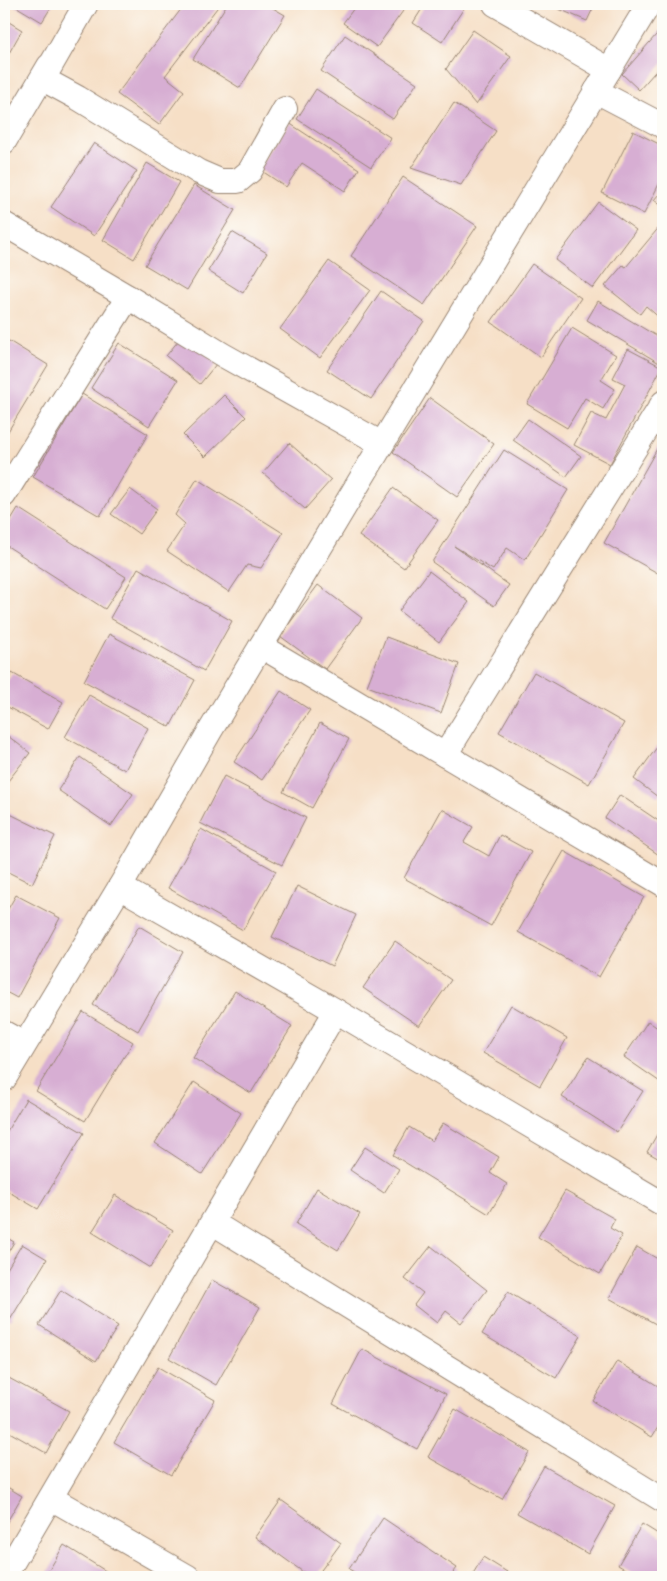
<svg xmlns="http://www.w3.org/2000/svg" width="667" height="1581" font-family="Mali,sans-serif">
<rect width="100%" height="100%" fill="#fdfcf7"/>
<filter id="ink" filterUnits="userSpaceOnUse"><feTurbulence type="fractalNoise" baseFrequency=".02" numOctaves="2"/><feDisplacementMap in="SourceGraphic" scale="10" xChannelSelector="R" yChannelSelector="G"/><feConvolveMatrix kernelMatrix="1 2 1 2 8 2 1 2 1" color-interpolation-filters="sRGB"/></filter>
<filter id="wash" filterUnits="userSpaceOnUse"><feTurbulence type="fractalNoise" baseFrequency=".0096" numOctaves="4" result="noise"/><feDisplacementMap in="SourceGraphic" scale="20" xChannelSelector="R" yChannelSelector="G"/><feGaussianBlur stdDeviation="1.12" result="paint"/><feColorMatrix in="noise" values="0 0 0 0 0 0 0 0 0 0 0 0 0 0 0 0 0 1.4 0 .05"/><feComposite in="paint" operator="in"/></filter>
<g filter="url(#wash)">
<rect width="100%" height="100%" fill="#f6dfc6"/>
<g id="blocks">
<g fill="#d7aed3">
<polygon points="12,4 53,4 42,22"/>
<polygon points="185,4 220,4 165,76 184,91 159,125 117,94"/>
<polygon points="227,4 266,4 285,15 240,88 193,59"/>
<polygon points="357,4 408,4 377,47 343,23"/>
<polygon points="425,4 457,4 464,8 442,42 413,23"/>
<polygon points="547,4 595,4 587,21"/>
<polygon points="4,19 22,30 4,62"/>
<polygon points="663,27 663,63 639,90 622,74"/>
<polygon points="473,30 511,56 476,105 446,69"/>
<polygon points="345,35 417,83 393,119 321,71"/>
<polygon points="316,89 391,138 371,167 297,119"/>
<polygon points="454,103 496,131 461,185 411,168"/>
<polygon points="289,123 359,169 345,191 302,163 286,187 259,169"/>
<polygon points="633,131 663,146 663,176 644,214 602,193"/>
<polygon points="94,143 137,171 94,236 51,207"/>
<polygon points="147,163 179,182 134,259 103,240"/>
<polygon points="403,177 477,226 424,305 351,256"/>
<polygon points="194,185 235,210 187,290 145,265"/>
<polygon points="663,189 663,207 654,200"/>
<polygon points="598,202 636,230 593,288 555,260"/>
<polygon points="661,225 663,227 663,321 646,306 640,314 605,286 623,265 626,267"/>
<polygon points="232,232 267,253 243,293 208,271"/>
<polygon points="329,261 370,290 320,358 280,329"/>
<polygon points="532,264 581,298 541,357 491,322"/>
<polygon points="381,291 424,321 371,399 327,370"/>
<polygon points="598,301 663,340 663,361 661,364 587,320"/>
<polygon points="572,328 616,355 601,380 615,389 603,409 585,398 567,428 527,404"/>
<polygon points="183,335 217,363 200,384 166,356"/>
<polygon points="4,338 48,365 4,438"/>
<polygon points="119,343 178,380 149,426 91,388"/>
<polygon points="628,349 662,367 610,464 574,445 591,413 606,420 625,384 613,378"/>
<polygon points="82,394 148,434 100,516 33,477"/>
<polygon points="224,395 246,417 205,457 183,435"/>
<polygon points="430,398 494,444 457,497 393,452"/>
<polygon points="528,419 581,456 566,477 513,440"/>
<polygon points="663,438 663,576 604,543"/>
<polygon points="289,443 331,480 305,509 263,473"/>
<polygon points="504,450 568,490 525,560 507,548 493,570 454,546 509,585 494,606 432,562"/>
<polygon points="197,479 283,533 261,568 247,565 229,592 167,551 185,524 175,515"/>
<polygon points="393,488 438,520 404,568 359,536"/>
<polygon points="130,489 157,509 139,534 111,514"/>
<polygon points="18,508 126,577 105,609 4,544 4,531"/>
<polygon points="138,568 232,621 204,671 110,618"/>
<polygon points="429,571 469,602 439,642 399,611"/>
<polygon points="318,585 362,618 325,669 280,636"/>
<polygon points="109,634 195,680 170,727 84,681"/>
<polygon points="386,637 459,664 441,713 367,686"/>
<polygon points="534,672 624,723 589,784 499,732"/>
<polygon points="12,673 63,702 48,729 4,705 4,687"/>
<polygon points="281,691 310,710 262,780 234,762"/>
<polygon points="89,695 148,728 125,770 65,737"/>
<polygon points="320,723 349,739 312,808 283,792"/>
<polygon points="4,733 30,753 4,786"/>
<polygon points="660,743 663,745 663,789 658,797 634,779"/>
<polygon points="80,757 133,794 111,826 58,790"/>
<polygon points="224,776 306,818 282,865 200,823"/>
<polygon points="620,795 663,824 663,849 659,855 605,818"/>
<polygon points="442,809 473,827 464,842 489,856 500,835 531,852 491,926 404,878"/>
<polygon points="4,811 55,836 32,884 4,870"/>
<polygon points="201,829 276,871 243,930 168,888"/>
<polygon points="564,851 644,897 599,977 518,932"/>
<polygon points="297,886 356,915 332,966 272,937"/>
<polygon points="16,895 60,918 17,998 4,991 4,916"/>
<polygon points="139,926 183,952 138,1031 93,1005"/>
<polygon points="395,941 451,980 419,1026 363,988"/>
<polygon points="235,991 292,1026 251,1093 193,1058"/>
<polygon points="511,1005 567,1038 540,1086 483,1053"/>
<polygon points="83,1012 133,1042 85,1121 36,1091"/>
<polygon points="648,1021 663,1032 663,1084 624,1057"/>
<polygon points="588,1057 643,1091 617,1132 562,1097"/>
<polygon points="194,1082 241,1113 202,1174 155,1143"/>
<polygon points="26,1099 84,1133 38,1209 4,1189 4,1136"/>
<polygon points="443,1123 499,1157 490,1173 507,1184 489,1214 393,1155 409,1127 432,1141"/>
<polygon points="663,1124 663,1161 647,1152"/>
<polygon points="365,1147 399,1169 384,1193 350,1170"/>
<polygon points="317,1188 360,1214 338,1250 296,1224"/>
<polygon points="565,1191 615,1219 610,1228 622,1235 600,1274 538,1237"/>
<polygon points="115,1195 173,1230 150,1268 92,1232"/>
<polygon points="4,1236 14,1242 4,1259"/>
<polygon points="22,1244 47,1259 10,1320 4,1316 4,1274"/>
<polygon points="431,1246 487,1290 461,1323 446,1311 437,1323 414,1305 423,1293 405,1279"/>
<polygon points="637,1247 663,1262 663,1328 609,1298"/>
<polygon points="212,1280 260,1307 216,1385 169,1358"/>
<polygon points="61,1290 118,1326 96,1361 39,1325"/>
<polygon points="508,1292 581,1336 556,1378 482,1334"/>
<polygon points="362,1349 446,1394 417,1449 333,1404"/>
<polygon points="617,1361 663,1389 663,1419 652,1437 593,1401"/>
<polygon points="158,1367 215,1400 171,1475 114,1442"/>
<polygon points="7,1377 69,1411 46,1453 4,1429 4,1382"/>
<polygon points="455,1409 529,1452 502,1499 428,1457"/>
<polygon points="544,1466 615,1506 588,1554 517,1513"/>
<polygon points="4,1485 22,1496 4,1527"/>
<polygon points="281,1500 341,1543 316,1577 310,1577 255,1537"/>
<polygon points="383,1518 457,1568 450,1577 362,1577 349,1569"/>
<polygon points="642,1524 663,1537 663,1577 638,1577 618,1565"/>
<polygon points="64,1545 112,1575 111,1577 45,1577"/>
<polygon points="483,1557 515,1577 471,1577"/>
</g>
</g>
</g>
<g filter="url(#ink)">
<use href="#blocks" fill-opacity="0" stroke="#988472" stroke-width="1"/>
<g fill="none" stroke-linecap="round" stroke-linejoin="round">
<g stroke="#988472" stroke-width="26">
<g id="street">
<polyline points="86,4 43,79 78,98 199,172 220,181 238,181 250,171 285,109"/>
<polyline points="495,4 609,70"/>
<polyline points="596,91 663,126"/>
<polyline points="4,142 49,66"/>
<polyline points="4,224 128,297 223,355 382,444"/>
<polyline points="4,495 128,297"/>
<polyline points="261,646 663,884"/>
<polyline points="445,755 663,403"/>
<polyline points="120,887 336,1011 663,1204"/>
<polyline points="4,1033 24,1044"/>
<polyline points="4,1079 120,887 210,731 382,444 649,4"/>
<polyline points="213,1223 663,1500"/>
<polyline points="51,1498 188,1577"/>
<polyline points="4,1577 336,1011"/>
</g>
</g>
<use href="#street" stroke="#fff" stroke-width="24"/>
</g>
</g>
<rect width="667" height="1581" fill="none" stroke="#fdfcf7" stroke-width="20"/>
</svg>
